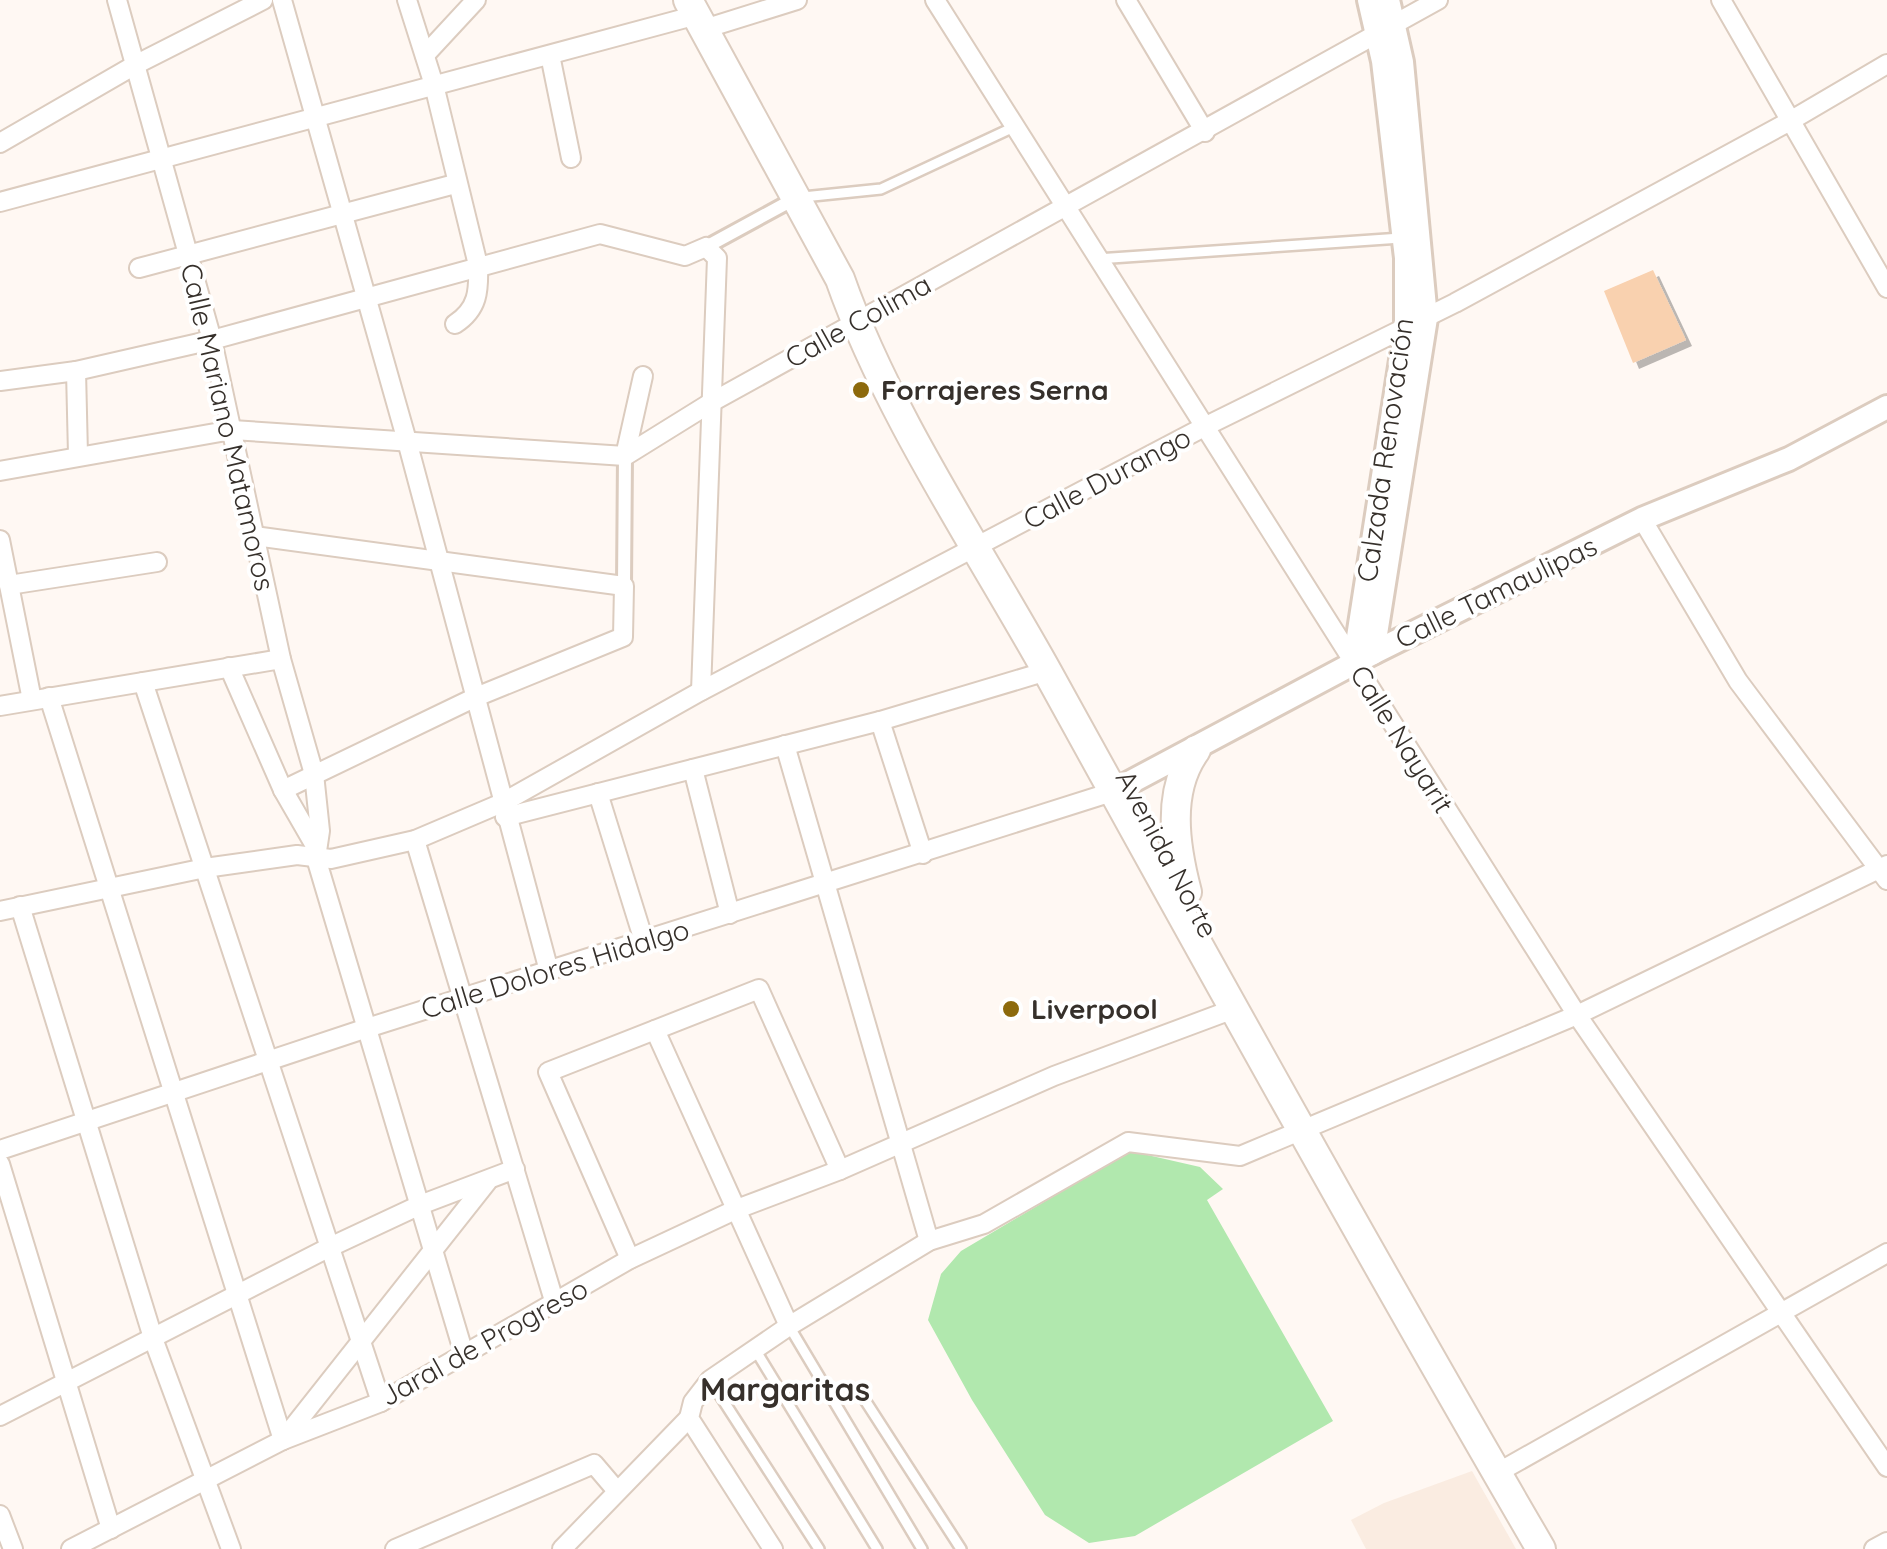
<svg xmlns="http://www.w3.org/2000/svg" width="1887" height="1549" font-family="Quicksand,sans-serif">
<defs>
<filter id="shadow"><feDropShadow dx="6" dy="6" stdDeviation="0" flood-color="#0004"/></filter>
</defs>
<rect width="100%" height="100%" fill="#fff8f3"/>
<polygon fill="#faece1" points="1472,1471 1516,1549 1366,1549 1351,1520 1384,1503"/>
<polygon fill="#b1e8ae" points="1130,1151 1200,1167 1223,1189 1207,1200 1333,1421 1135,1536 1089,1543 1045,1515 972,1400 928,1320 941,1274 961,1251"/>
<polygon fill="#f9d1af" filter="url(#shadow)" points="1653,270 1686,340 1633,363 1604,291"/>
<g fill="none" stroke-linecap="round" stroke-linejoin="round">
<g stroke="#dcccbf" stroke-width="14">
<g id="service">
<polyline points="803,197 881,189 1014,127"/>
<polyline points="1097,259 1401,238"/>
<polyline points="789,1326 922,1549"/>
<polyline points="756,1351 877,1549"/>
<polyline points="710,1380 819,1549"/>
<polyline points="861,1394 961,1549"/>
</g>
</g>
<g stroke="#dcccbf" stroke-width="18">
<g id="pedestrian">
<polyline points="706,247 796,198"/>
<polyline points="624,586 625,456"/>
</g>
</g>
<g stroke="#dcccbf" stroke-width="22">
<g id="minor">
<polyline points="117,0 212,340 281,659 314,774 320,831 316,858 464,1354"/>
<polyline points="282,0 407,441 549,971"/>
<path d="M407 0 434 85 478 265C479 291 478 309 455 324"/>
<polyline points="935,0 1577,1015 1887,1467"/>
<polyline points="1126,0 1205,132"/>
<polyline points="1721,0 1887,288"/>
<polyline points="704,29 797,0"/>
<polyline points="425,55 476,0"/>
<polyline points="550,55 571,158"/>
<polyline points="0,143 135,65 263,0"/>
<polyline points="0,202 697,15"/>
<polyline points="139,268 455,184"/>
<polyline points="76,371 78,455"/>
<polyline points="0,381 76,371 212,340 600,234 685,256 706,247 717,258 701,691"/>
<polyline points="625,456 643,376"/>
<polyline points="0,471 232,430 625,456 712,402 1438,0"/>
<polyline points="1642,519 1738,681 1887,880"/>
<polyline points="254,536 624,586 623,637 476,697 283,790"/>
<polyline points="0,540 32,700"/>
<polyline points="9,585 157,562"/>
<polyline points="229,667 283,790 317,849"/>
<polyline points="143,682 381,1402"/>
<polyline points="49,697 283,1440"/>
<polyline points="0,706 281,659"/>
<polyline points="880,721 923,854"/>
<polyline points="785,745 929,1241"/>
<polyline points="693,769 730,914"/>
<polyline points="598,793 644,941"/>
<polyline points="505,817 880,721 1047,671"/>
<polyline points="415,840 555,1304"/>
<polyline points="20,906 154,1341 231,1549"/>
<polyline points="0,911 205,868 297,855 331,859 415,840 502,803 701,691 1202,428 1455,303 1790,121 1887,64"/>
<polyline points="655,1030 789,1326"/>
<polyline points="0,1150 364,1029 1112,792"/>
<polyline points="0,1164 111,1529"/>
<polyline points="630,1259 548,1072 759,989 840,1170"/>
<polyline points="0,1416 328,1248 420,1205 515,1169"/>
<polyline points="283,1440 487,1182"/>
<polyline points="1497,1473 1887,1253"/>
<polyline points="0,1515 13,1549"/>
<polyline points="71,1549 283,1440 381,1402 630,1259 737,1209 840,1170 1054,1076 1231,1010"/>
<polyline points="395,1549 594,1464 617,1491"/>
<polyline points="562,1549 689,1418"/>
<polyline points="773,1549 689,1418 693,1402 710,1380 789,1326 929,1241 984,1224 1128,1142 1240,1156 1577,1015 1887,865"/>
<polyline points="1874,1549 1887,1542"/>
</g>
</g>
<g stroke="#dcccbf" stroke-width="28">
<g id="tertiary">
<polyline points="1373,653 1426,318 1402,62 1388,0"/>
<polyline points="1354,663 1406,328 1406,258 1383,61 1369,0"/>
<polyline points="1112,792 1373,653 1642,519 1789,459 1887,407"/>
</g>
</g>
<g stroke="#dcccbf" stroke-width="32">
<g id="primary">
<path d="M688 0 840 279C887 413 979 549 1048 673 1210 967 1372 1259 1541 1549"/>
<path d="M1187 892C1175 846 1166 791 1196 750"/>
</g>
</g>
<use href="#service" stroke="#fff" stroke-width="9"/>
<use href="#pedestrian" stroke="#fff" stroke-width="12"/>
<use href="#minor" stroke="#fff" stroke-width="18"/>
<use href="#tertiary" stroke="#fff" stroke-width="22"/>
<use href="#primary" stroke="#fff" stroke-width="28"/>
</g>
<g fill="#8d6a0d" stroke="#fff" stroke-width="4">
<circle cx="861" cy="390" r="10"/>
<circle cx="1011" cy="1009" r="10"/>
</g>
<g text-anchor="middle" stroke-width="8" stroke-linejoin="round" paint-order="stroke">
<g font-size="28" fill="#36302b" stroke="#fff">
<text transform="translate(858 321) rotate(-29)" y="10">Calle Colima</text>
<text transform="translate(228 427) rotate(77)" y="10">Calle Mariano Matamoros</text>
<text transform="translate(1385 450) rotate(-82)" y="10">Calzada Renovación</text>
<text transform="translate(1107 478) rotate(-28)" y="10">Calle Durango</text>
<text transform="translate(1496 592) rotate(-26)" y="10">Calle Tamaulipas</text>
<text transform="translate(1402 739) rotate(58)" y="10">Calle Nayarit</text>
<text transform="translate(1167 854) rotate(62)" y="10">Avenida Norte</text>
<text transform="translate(555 969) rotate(-17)" y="10">Calle Dolores Hidalgo</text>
<text transform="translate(484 1342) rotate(-29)" y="10">Jaral de Progreso</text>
</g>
<g font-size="28" font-weight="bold" fill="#36302b" stroke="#fff" text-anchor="start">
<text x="881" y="400">Forrajeres Serna</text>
<text x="1031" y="1019">Liverpool</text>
</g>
<g font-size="32" font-weight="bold" fill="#36302b" stroke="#fff">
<text x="785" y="1401">Margaritas</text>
</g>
</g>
</svg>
